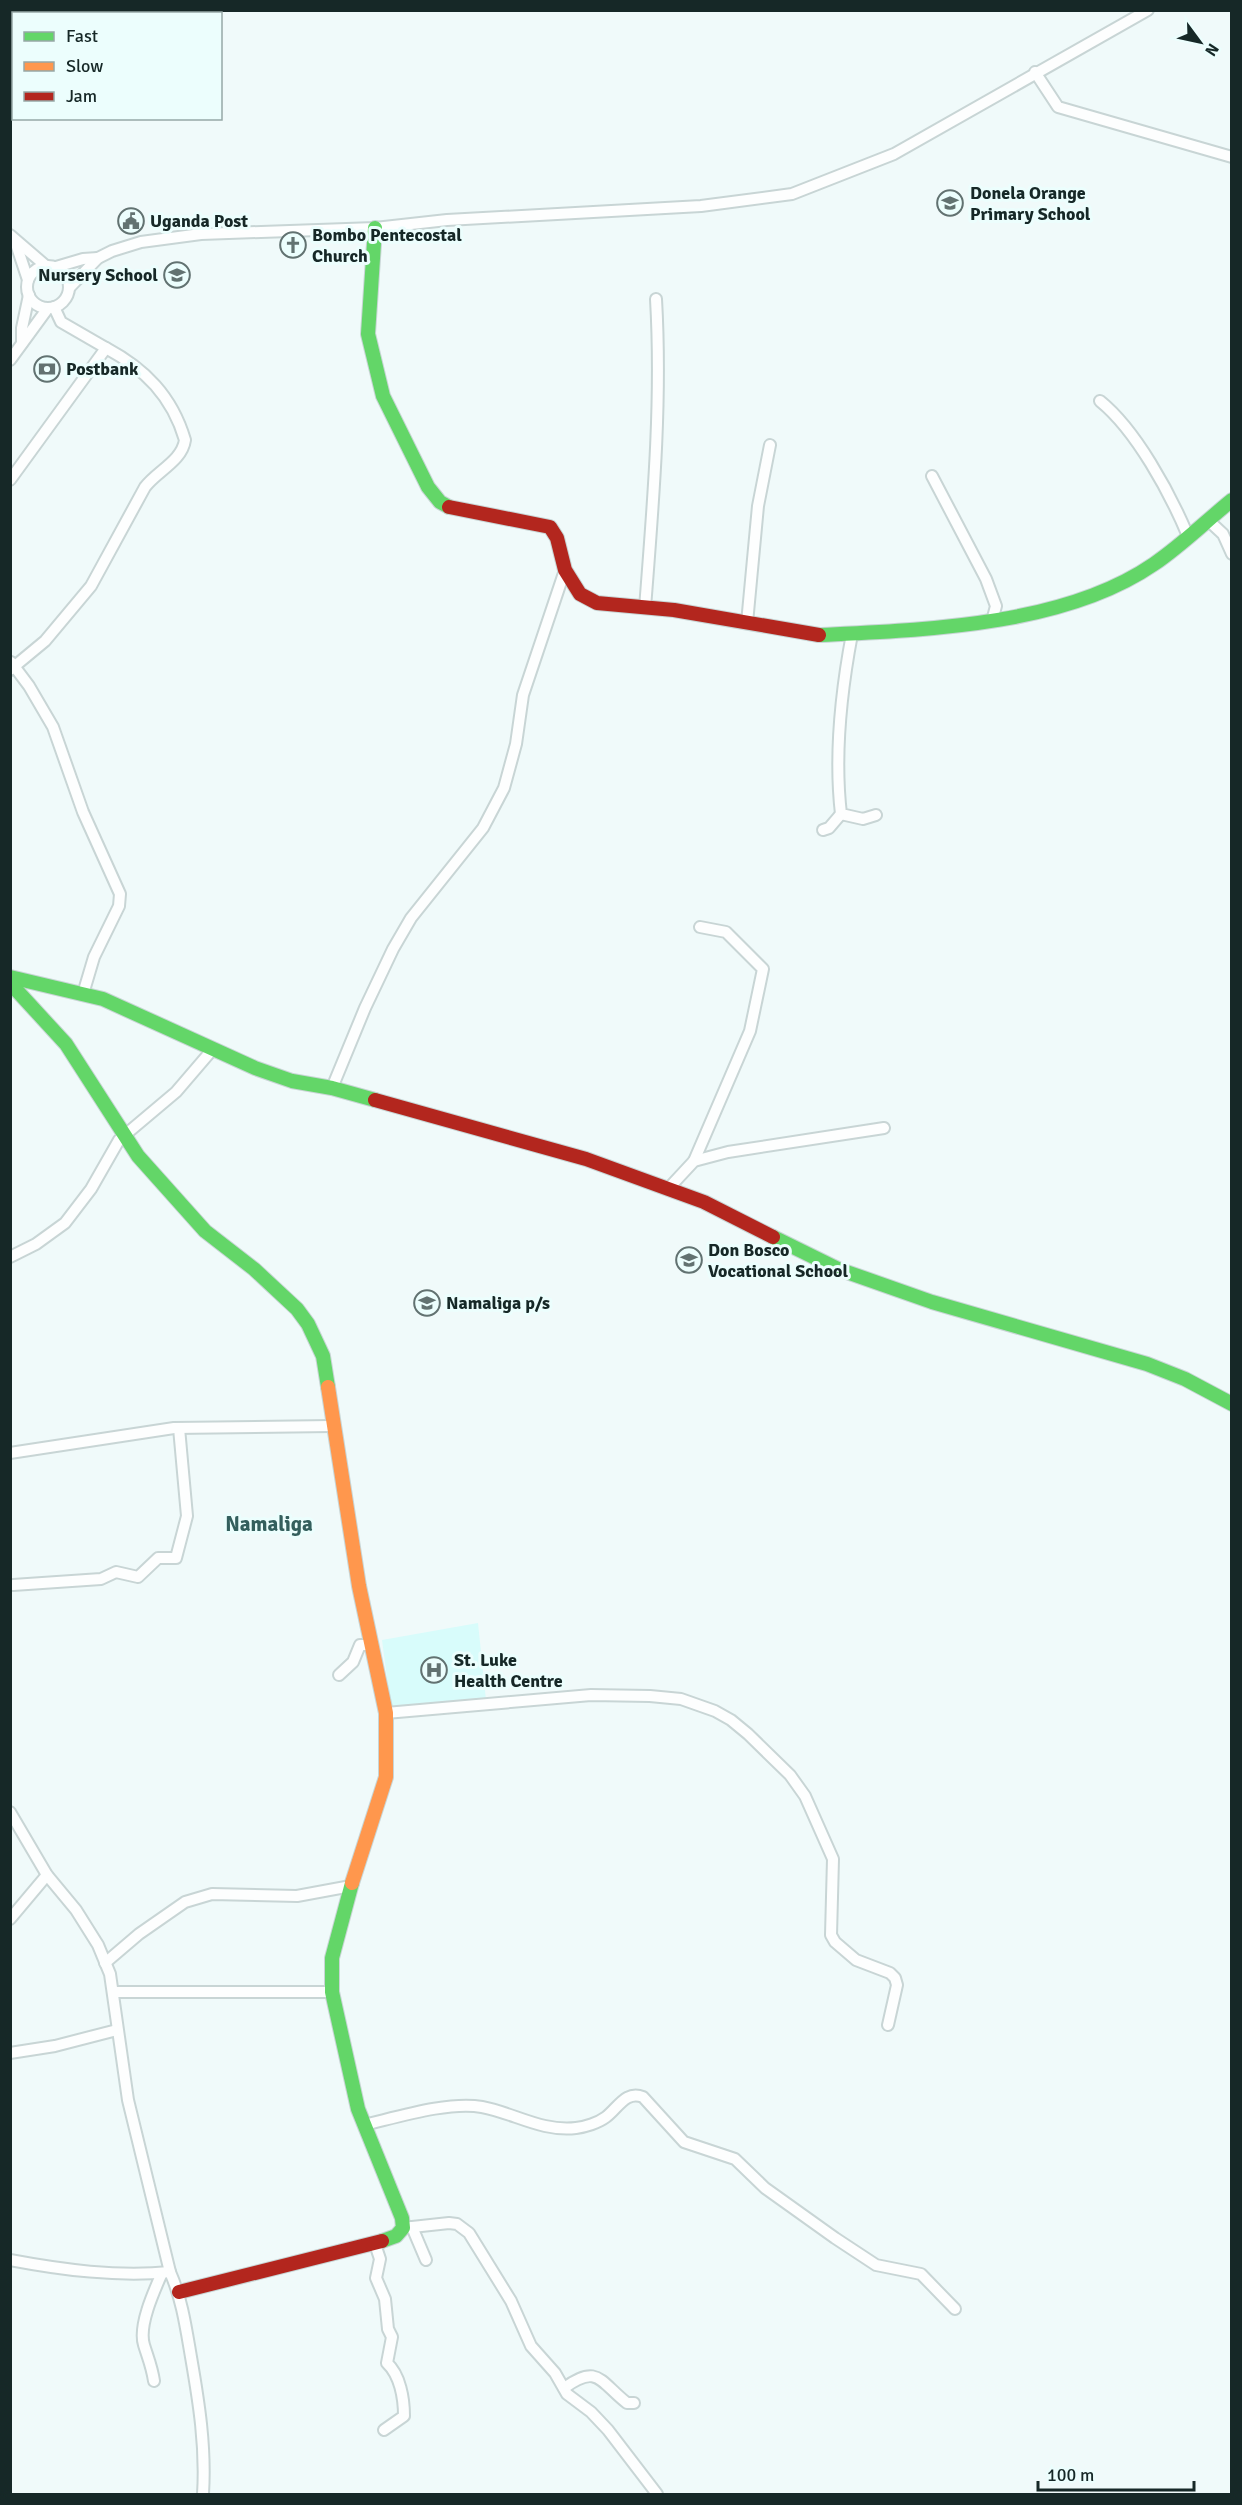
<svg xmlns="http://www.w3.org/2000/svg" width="1242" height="2505" font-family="Signika,sans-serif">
<rect width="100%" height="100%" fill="#f0fafa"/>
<polygon fill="#d8fcfb" points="478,1623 486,1700 393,1707 390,1701 382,1640"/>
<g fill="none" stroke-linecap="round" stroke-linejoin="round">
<g stroke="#c8d5d5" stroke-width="14">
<g id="street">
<polyline points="1035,72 1058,107 1232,157"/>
<polyline points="10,235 46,266"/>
<polyline points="15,241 28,280"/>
<circle cx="48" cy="287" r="21"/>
<polyline points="56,267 83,259 98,258"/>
<polyline points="69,288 98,258 112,251 141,242 201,234 375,228 447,220 701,206 792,194 894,154 1148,10"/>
<polyline points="54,307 61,322 106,348"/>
<polyline points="22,343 22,328 29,295"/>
<polyline points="10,360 48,308"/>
<path d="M1100 401C1136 430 1170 493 1188 536"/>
<polyline points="932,476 986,579 996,606 992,621"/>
<path d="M10 480 106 348C145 369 172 396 185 440 182 461 157 471 145 487L91 586 45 641 10 670"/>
<polyline points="1209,521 1223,534 1232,554"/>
<path d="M645 608C653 505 662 402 656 299"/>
<polyline points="747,623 758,506 770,445"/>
<path d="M852 634C841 692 834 754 841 814L863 819 876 815"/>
<polyline points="11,662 29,686 53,727 83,812 120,894 119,906 94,957 83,994"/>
<polyline points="823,830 829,828 841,814"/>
<polyline points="332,1088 365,1008 393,949 411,918 483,828 504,788 516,744 523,695 565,570"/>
<polyline points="694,1161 750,1031 763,969 726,932 700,927"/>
<polyline points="668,1189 694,1161 728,1152 884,1128"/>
<polyline points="10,1257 36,1244 65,1223 91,1189 119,1140 176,1092 212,1050"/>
<polyline points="10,1453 174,1428 332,1426"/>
<polyline points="13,1585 101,1579 116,1572 138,1577 158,1558 176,1558 187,1516 179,1428"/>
<polyline points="339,1675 353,1662 360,1645 372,1645"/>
<polyline points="386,1713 591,1695 650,1696 681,1699 715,1711 731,1720 748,1734 790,1775 805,1796 833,1859 831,1935 835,1942 856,1960 890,1973 895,1978 897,1985 888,2025"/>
<path d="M10 1812 47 1875 76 1910 98 1945 110 1974 128 2100 170 2272C182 2299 186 2328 191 2357 199 2403 206 2447 203 2494"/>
<polyline points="10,1919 47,1875"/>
<polyline points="105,1963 139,1934 185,1902 212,1894 297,1896 351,1886"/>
<polyline points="113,1992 332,1992"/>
<polyline points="10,2053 55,2046 117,2030"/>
<path d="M364 2125C398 2117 449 2101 482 2107 514 2113 542 2132 576 2128 585 2127 598 2123 606 2117 618 2108 626 2090 643 2097L684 2142 735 2159 765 2188 835 2238 876 2265 921 2274 955 2309"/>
<polyline points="412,2227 426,2260"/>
<polyline points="403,2228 449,2223 457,2224 469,2233 511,2301 531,2346 555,2373 567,2394 591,2412 608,2430 657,2494"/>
<path d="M375 2244 380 2259 376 2278 385 2299 388 2329 392 2337 387 2363C400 2375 404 2398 404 2416L384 2430"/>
<path d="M10 2260C63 2270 117 2277 170 2272"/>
<path d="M154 2381C152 2367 148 2358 144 2345 138 2326 154 2291 162 2273"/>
<path d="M564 2388C598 2363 600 2382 627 2403H634"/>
</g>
</g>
<g stroke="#c8d5d5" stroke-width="16">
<g id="fast">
<polyline points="375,228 368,334 383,396 428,487 440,502 449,507"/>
<path d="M819 635C925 630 1064 626 1154 564 1182 545 1206 521 1232 500"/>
<polyline points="10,977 103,999 255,1068 292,1081 332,1088 375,1100"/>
<polyline points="10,983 66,1044 138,1156 205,1231 254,1269 297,1309 308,1324 323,1356 328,1387"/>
<polyline points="773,1237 838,1269 932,1302 1147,1364 1185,1379 1232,1404"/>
<polyline points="352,1883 332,1958 332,1992 358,2109 402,2218 403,2228 396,2236 382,2241"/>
</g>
</g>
<g stroke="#c8d5d5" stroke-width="16">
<polyline id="slow" points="328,1387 359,1586 386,1713 386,1777 352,1883"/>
</g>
<g stroke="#c8d5d5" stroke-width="16">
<g id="jam">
<polyline points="449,507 550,527 557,538 565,570 580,594 597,603 674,610 819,635"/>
<polyline points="375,1100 586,1159 704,1202 773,1237"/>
<polyline points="179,2292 382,2241"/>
</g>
</g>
<use href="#street" stroke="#fdfefe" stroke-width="10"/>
<use href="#fast" stroke="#63d668" stroke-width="14"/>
<use href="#slow" stroke="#ff974d" stroke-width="14"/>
<use href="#jam" stroke="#b3261e" stroke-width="14"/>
</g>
<defs>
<g id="school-ring" transform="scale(1.35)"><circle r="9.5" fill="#ecfefd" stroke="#627271" stroke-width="1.5"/><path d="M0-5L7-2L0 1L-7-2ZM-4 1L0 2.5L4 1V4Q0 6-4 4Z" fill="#627271"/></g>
<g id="civic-ring" transform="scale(1.35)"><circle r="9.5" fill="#ecfefd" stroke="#627271" stroke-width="1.5"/><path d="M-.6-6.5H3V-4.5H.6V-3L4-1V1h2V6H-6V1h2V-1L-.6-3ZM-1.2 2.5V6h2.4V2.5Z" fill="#627271"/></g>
<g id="church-ring" transform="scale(1.35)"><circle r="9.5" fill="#ecfefd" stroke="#627271" stroke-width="1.5"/><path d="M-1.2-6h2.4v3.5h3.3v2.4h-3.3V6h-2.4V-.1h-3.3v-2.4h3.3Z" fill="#627271"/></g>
<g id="bank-ring" transform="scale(1.35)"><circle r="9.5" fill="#ecfefd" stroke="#627271" stroke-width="1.5"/><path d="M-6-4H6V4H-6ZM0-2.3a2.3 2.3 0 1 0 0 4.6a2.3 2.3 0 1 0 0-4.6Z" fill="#627271"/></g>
<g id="hospital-ring" transform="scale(1.35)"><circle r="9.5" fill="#ecfefd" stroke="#627271" stroke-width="1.5"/><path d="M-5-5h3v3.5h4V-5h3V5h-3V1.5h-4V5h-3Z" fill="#627271"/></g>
</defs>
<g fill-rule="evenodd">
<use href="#school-ring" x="950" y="203"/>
<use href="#civic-ring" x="131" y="221"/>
<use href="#church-ring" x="293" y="245"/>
<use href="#school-ring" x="177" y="275"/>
<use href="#bank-ring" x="47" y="369"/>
<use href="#school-ring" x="689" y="1260"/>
<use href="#school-ring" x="427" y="1303"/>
<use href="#hospital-ring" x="434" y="1670"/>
</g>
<g text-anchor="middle" stroke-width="6" stroke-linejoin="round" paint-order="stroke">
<g font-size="18" font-weight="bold" fill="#162827" stroke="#ecfefd" text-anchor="start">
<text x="970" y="199">Donela Orange<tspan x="970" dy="21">Primary School</tspan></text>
<text x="150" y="227">Uganda Post</text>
<text x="312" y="241">Bombo Pentecostal<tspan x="312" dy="21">Church</tspan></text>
<text x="158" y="281" text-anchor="end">Nursery School</text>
<text x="66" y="375">Postbank</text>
<text x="708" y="1256">Don Bosco<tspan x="708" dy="21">Vocational School</tspan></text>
<text x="446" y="1309">Namaliga p/s</text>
<text x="454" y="1666">St. Luke<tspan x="454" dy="21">Health Centre</tspan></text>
</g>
<g font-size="21" font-weight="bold" fill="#345f5d" stroke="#ecfefd">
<text x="269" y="1531">Namaliga</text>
</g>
</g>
<rect width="1242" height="2505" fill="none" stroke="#162827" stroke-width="24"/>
<rect x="12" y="12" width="210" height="108" fill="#ecfefd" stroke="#96a8a7" stroke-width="1.5"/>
<rect x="24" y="32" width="30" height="9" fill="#63d668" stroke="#96a8a7" stroke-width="1.5"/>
<text x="66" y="42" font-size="18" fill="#162827">Fast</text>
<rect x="24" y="62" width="30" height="9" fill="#ff974d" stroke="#96a8a7" stroke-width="1.5"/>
<text x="66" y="72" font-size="18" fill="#162827">Slow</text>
<rect x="24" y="92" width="30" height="9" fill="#b3261e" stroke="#96a8a7" stroke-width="1.5"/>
<text x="66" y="102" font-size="18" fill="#162827">Jam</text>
<g transform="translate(1200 42) rotate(123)" stroke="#ecfefd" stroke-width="4.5" paint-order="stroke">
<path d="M0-4.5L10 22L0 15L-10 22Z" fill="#162827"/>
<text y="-9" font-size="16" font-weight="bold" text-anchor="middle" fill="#162827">N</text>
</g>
<path d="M1038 2481v9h156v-9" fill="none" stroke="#162827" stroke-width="3"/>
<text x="1047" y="2481" font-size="18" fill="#162827" stroke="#ecfefd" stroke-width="4.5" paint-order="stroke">100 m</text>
</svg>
